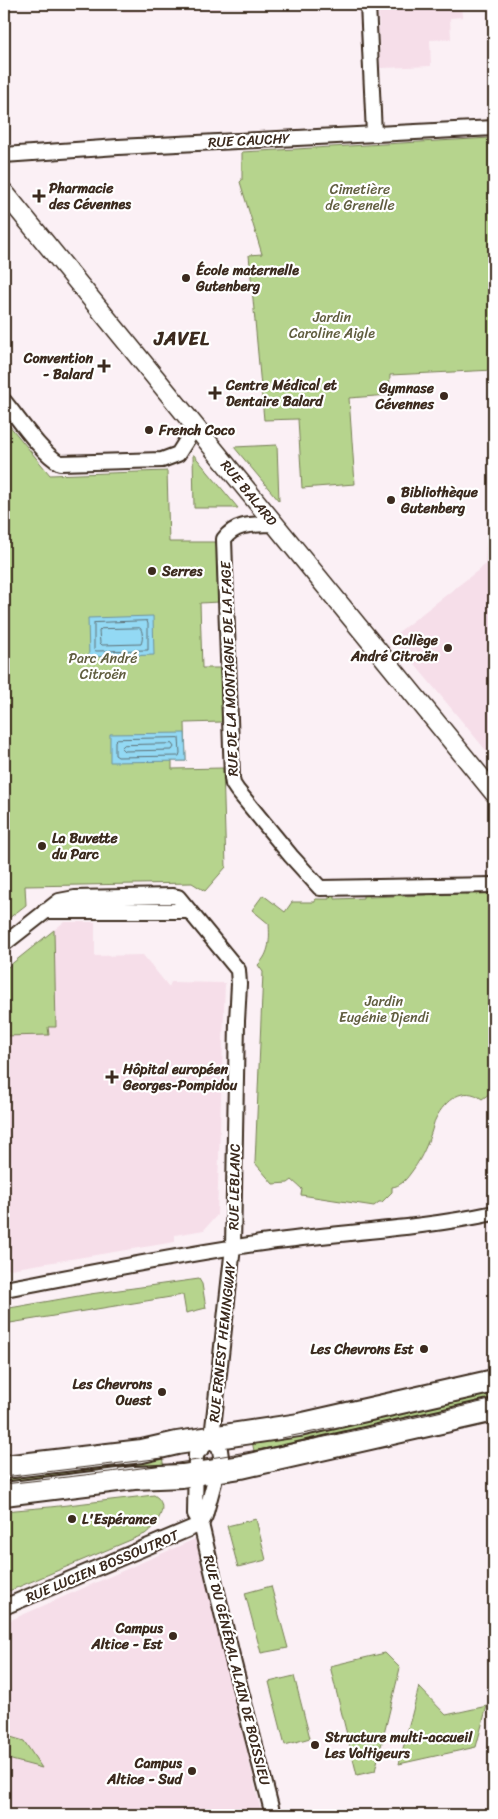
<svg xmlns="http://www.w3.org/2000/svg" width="498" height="1819" font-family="Sriracha,sans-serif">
<rect width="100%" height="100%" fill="#fbf0f5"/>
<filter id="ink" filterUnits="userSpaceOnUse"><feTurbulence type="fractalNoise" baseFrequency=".02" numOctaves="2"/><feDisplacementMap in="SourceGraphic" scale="10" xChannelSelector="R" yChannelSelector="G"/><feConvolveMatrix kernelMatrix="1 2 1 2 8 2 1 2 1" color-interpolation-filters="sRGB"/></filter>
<g filter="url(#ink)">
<g fill="#f6dee9">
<polygon points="122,4 220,4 220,10 122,12"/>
<polygon points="378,4 461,4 462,17 450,18 451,39 430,40 431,66 383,68 380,68"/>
<polygon points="494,542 494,760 392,637 485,565 486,543"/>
<polygon points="64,922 95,922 95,956 143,955 169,987 171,982 225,983 217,1215 204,1230 175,1235 175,1242 4,1270 4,970"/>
<polygon points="195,1539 206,1579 262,1815 4,1815 4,1623"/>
</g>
<g fill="#b6d48d" stroke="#787f56">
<polygon points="491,138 494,141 494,370 390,375 389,395 349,398 355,484 302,488 298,419 264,420 249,255 262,254 240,182 242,180 242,152"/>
<polygon points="4,419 50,475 167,471 169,542 217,542 219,602 200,603 202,668 220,668 222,722 185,723 186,761 172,761 172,769 223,768 226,867 205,891 192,883 25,886 26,905 4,922"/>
<polygon points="277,445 279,501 234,447"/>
<polygon points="193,454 238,508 194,508"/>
<path d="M458 891H465V894L494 892V1099L489 1094 482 1099C464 1085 445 1100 436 1118 433 1123 433 1128 431 1133 426 1148 420 1161 410 1174 405 1181 400 1186 392 1187V1192L382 1202H379L374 1206 301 1195 302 1189 292 1180 288 1183 273 1184 255 1163 263 972 258 965C270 953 270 939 269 924L252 910 263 895 285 912 292 902H315V899H329V896H335V899L363 898V895H369V897L395 896V894L401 893 402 896 427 895V893H433L434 895 458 894Z"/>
<polygon points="54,930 56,1027 48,1027 49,1035 4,1036 4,970"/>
<polygon points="199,1279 202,1284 206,1308 186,1313 183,1295 4,1324 4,1309 90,1294"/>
<polygon points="494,1388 494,1404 255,1456 252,1441"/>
<polygon points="162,1455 164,1470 4,1489 4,1474"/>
<path d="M154 1495C171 1505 157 1525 145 1534L4 1593V1511L50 1507Z"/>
<polygon points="256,1519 266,1560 238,1567 227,1526"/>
<polygon points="271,1586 288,1648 261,1653 245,1593"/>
<polygon points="385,1653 400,1668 375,1771 357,1775 330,1666"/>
<polygon points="294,1676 310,1738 285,1745 269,1682"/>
<polygon points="419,1687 446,1715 487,1706 476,1747 399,1764"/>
<polygon points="4,1735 24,1741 42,1768 4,1758"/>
</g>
<g fill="#93d9f4" stroke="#70939e">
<polygon points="153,616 154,655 89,657 88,618"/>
<polygon points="185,733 186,761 110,762 110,734"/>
</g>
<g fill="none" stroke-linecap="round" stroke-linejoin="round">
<g stroke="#5e7074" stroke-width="1">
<polygon points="147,621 148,624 148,650 96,651 94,650 94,623"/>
<path d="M140 628C143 630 143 640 141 644L102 645 100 643 99 631 101 629Z"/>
<polygon points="179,738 180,753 179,756 118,757 115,755 115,741 117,739"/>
<polygon points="172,744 174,747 172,750 124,751 121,748 124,745"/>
</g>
<g stroke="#3b2a1e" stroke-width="18">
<g id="minor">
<polyline points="368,4 374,134"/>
<polyline points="4,155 118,147 494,128"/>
<path d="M4 401C18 418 42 454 60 463L162 460 178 454 195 427"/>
<path d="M274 524C255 525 236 522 224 539L232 778 233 784 237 790 291 856 320 888 494 885"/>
<polyline points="45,911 189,911"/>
<polyline points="4,944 59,901 75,898 173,896 178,897 238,970 239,984 237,1021 233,1247 212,1437"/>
<path d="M4 1289C92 1273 180 1254 269 1242 344 1232 420 1229 494 1213"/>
<polyline points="212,1438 196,1454 195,1514 201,1524 234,1664 273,1815"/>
<polyline points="201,1524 205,1516 221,1457 220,1450 212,1437"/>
<polyline points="4,1607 201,1524"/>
</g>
</g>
<g stroke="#3b2a1e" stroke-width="21">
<g id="tertiary">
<path id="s1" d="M4 192 494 793"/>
</g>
</g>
<g stroke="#3b2a1e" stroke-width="26">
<g id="primary">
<polyline points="4,1467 142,1451 177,1443 299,1425 494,1381"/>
<polyline points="4,1494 134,1478 182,1476 241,1467 494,1410"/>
</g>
</g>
<use href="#minor" stroke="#fff" stroke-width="14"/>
<use href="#tertiary" stroke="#fff" stroke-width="18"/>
<use href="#primary" stroke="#fff" stroke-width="22"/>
<g stroke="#3b2a1e" stroke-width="1">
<polyline points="282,1438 348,1425"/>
<polyline points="4,1477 163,1458"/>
<path d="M4 1484C77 1476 150 1468 223 1456 314 1441 404 1420 494 1399"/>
</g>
</g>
</g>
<g fill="#3b2a1e" stroke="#fff" stroke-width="2">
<path d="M36.5 188.5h5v5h5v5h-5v5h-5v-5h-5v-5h5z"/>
<circle cx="186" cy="278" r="5"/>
<path d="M101.5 358.5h5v5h5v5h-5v5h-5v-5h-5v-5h5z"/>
<path d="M212.5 385.5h5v5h5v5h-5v5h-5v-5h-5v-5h5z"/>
<circle cx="444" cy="396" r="5"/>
<circle cx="149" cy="430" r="5"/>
<circle cx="391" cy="500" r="5"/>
<circle cx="152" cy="571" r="5"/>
<circle cx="448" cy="648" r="5"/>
<circle cx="42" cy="846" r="5"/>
<path d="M109.5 1069.5h5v5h5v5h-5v5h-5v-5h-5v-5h5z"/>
<circle cx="424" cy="1349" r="5"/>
<circle cx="162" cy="1392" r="5"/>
<circle cx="72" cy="1519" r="5"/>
<circle cx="173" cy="1636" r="5"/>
<circle cx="315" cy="1745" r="5"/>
<circle cx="192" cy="1771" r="5"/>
</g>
<g text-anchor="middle" stroke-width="4.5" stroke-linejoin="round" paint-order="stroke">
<g font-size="14" fill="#3b2a1e" stroke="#fff">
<text transform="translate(249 140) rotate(-3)" y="5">RUE CAUCHY</text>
<text dy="5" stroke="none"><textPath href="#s1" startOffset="388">RUE BALARD</textPath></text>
<text transform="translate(229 669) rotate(-92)" y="5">RUE DE LA MONTAGNE DE LA FAGE</text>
<text transform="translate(234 1187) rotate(-89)" y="5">RUE LEBLANC</text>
<text transform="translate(222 1342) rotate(-84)" y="5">RUE ERNEST HEMINGWAY</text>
<text transform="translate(102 1566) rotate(-23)" y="5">RUE LUCIEN BOSSOUTROT</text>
<text transform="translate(237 1670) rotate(76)" y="5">RUE DU GÉNÉRAL ALAIN DE BOISSIEU</text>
</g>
<g font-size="14" font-weight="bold" fill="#3b2a1e" stroke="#fff" text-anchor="start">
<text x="49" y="193">Pharmacie<tspan x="49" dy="16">des Cévennes</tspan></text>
<text x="196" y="275">École maternelle<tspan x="196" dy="16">Gutenberg</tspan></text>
<text x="93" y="363" text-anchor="end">Convention<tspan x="93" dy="16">- Balard</tspan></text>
<text x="226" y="390">Centre Médical et<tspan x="226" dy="16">Dentaire Balard</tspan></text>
<text x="434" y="393" text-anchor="end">Gymnase<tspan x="434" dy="16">Cévennes</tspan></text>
<text x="159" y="435">French Coco</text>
<text x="401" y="497">Bibliothèque<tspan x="401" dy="16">Gutenberg</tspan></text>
<text x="162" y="576">Serres</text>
<text x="438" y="645" text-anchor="end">Collège<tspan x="438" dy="16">André Citroën</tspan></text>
<text x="52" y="843">La Buvette<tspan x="52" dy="16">du Parc</tspan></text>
<text x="123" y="1074">Hôpital européen<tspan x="123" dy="16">Georges-Pompidou</tspan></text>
<text x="414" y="1354" text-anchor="end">Les Chevrons Est</text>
<text x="152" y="1389" text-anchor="end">Les Chevrons<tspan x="152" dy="16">Ouest</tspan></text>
<text x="82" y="1524">L'Espérance</text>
<text x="163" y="1633" text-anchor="end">Campus<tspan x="163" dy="16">Altice - Est</tspan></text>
<text x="325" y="1742">Structure multi-accueil<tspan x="325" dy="16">Les Voltigeurs</tspan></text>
<text x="182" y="1768" text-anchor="end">Campus<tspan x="182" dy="16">Altice - Sud</tspan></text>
</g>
<g font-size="14" fill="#605d3f" stroke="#fff">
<text x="360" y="194">Cimetière<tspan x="360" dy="16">de Grenelle</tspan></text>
<text x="332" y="322">Jardin<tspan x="332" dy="16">Caroline Aigle</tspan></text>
<text x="103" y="663">Parc André<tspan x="103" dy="16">Citroën</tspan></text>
<text x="384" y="1006">Jardin<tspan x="384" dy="16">Eugénie Djendi</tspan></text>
</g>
<g font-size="19" font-weight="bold" letter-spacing="1" fill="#3b2a1e" stroke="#fff">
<text x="182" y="345">JAVEL</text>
</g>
</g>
<rect width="498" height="1819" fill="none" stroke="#fff" stroke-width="20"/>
<rect x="10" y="10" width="478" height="1799" fill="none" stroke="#3b2a1e" stroke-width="2" filter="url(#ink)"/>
</svg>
